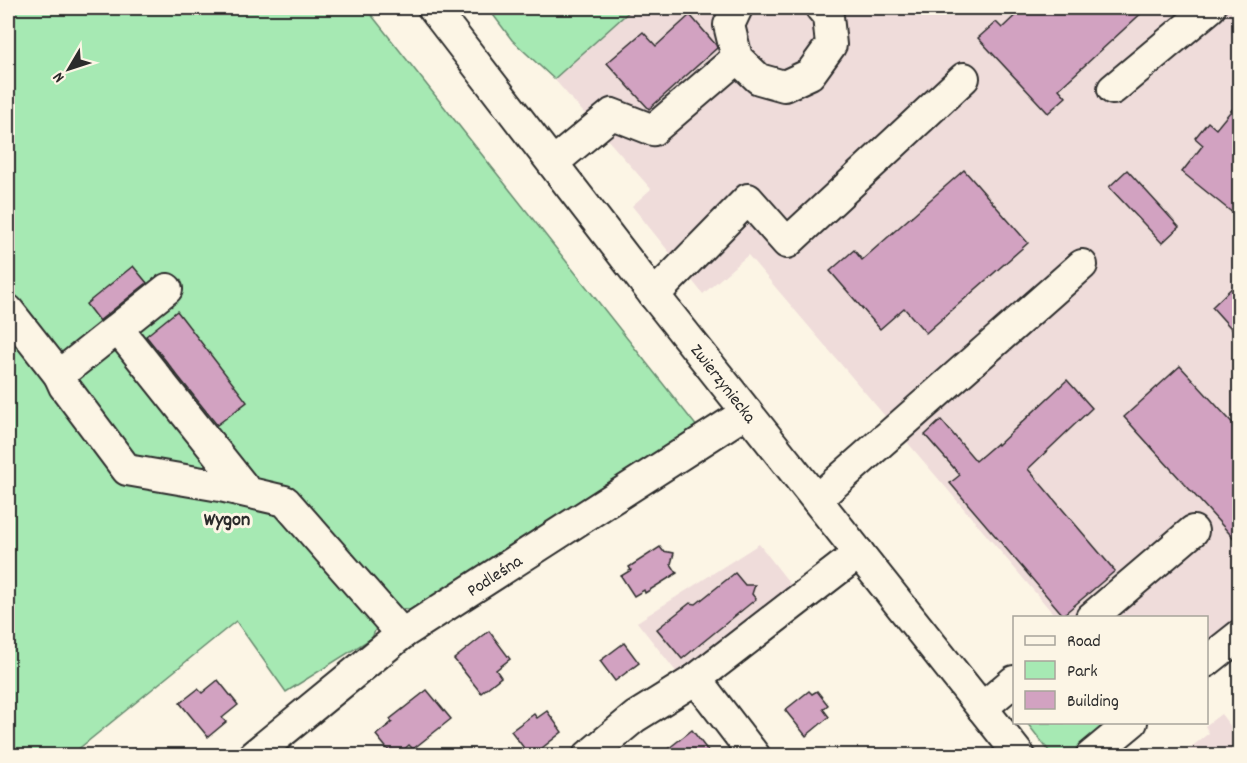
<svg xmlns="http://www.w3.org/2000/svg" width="1247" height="763" font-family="Dekko,sans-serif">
<rect width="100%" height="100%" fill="#fcf5e5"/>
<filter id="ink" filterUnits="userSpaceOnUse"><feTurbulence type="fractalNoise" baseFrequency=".0167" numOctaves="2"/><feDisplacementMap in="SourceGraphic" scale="12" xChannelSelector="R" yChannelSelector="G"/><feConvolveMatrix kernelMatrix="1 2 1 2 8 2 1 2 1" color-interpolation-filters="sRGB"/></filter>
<g filter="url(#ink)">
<g fill="#efdcda">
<polygon points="633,8 1239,8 1239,614 1207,641 1206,618 1056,617 748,255 703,294 632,206 651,189 554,79"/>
<polygon points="759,544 791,585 678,674 637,622"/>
<polygon points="1221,714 1239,737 1239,755 1181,755 1209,733 1205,726"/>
</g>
<g fill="#a6e9b3" stroke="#688a6f" stroke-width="1.5">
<polygon points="8,8 366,8 698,428 413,611 397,608 378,623 372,638 286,692 236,621 71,755 8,755"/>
<polygon points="488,8 633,8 554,79 512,40"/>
<polygon points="1027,723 1116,723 1074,756 1052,755"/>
</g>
<g fill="#d2a2c1" stroke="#2b2b2b" stroke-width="1.5">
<polygon points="1023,8 1147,8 1059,89 1066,97 1048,113 978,38 996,22 1002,28"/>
<polygon points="690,15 716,45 717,48 649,109 607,63 643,32 656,46"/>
<polygon points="1239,101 1239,218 1182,172 1203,145 1195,138 1208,122 1216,129"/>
<polygon points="964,170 1028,243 926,333 904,308 880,329 830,271 854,250 862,260"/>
<polygon points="1127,170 1179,227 1162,243 1109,187"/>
<polygon points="133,266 147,283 99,321 86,304"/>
<polygon points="1239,281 1239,337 1212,307"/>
<polygon points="177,311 247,402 217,425 146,336"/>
<polygon points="1180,366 1239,430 1239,544 1124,417"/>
<polygon points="1067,380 1092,408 1028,469 1115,571 1063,615 950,483 960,475 925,435 941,420 976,461 997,443 998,445"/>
<polygon points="660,547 663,551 674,553 671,564 677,573 645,593 644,590 634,596 621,576 631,570 629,567"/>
<polygon points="735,573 745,585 755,585 752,594 756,599 682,659 657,629 690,603 696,604"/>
<polygon points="489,631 510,659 496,670 501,677 481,693 454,659"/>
<polygon points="624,643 639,663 615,681 600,661"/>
<polygon points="218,680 238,705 222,718 226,722 208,737 180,703 198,689 202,693"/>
<polygon points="427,690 451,719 413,749 409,745 397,756 393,756 376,735 392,722 390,719"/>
<polygon points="809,691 812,694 817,691 828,705 823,709 829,717 806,736 785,710"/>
<polygon points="547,711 562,732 532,756 530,756 511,731 534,714 537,718"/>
<polygon points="692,730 712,756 659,756"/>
</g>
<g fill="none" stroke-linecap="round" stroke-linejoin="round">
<g stroke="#2b2b2b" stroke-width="34">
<g id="minor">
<polyline points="433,8 654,295 1020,756"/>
<polyline points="737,8 729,25 737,58 759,79 784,86 810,74 831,45 828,16 821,8"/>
<polyline points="1113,89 1210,8"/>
<polyline points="553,163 612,114 653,130 737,58"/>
<polyline points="167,289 59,375 64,386 127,470 220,486 285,501 402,634"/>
<polyline points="654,295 748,199 787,243 964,78"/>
<polyline points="8,310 59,375"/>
<polyline points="118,329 247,491"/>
<polyline points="817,499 1082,265"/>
<polyline points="1091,618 1193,531"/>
<polyline points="1206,662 1240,635"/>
<polyline points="696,679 755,756"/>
<polyline points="982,708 1014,681"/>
<polyline points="253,756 402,634 747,412"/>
<polyline points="588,756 635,717 696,679 859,553"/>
<polyline points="1091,756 1132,722"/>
</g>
</g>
<use href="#minor" stroke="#fcf5e5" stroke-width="30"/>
</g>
</g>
<g text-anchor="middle" stroke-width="6" stroke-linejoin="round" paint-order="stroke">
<g font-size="18" fill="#2b2b2b" stroke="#fcf5e5">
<text transform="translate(724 383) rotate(52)" y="6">Zwierzyniecka</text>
<text transform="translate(494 575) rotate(-33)" y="6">Podleśna</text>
</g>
<g font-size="20" font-weight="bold" fill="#2b2b2b" stroke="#fcf5e5">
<text x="227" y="525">Wygon</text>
</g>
</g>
<rect width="1247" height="763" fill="none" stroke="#fcf5e5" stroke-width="30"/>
<rect x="15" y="15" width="1217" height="733" fill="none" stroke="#2b2b2b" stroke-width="2" filter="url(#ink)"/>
<rect x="1013" y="616" width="195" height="108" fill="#fcf5e5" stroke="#a8a49b" stroke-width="1.5"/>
<rect x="1025" y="636" width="30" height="9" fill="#fcf5e5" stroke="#a8a49b" stroke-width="1.5"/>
<text x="1067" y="646" font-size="18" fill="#2b2b2b">Road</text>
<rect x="1025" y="661" width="30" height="18" fill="#a6e9b3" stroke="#a8a49b" stroke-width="1.5"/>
<text x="1067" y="676" font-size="18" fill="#2b2b2b">Park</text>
<rect x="1025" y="691" width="30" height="18" fill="#d2a2c1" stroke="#a8a49b" stroke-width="1.5"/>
<text x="1067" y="706" font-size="18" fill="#2b2b2b">Building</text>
<g transform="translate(69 69) rotate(231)" stroke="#fcf5e5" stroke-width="4.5" paint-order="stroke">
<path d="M0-4.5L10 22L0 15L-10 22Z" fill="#2b2b2b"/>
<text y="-9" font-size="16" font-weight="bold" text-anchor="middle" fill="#2b2b2b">N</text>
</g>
</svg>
